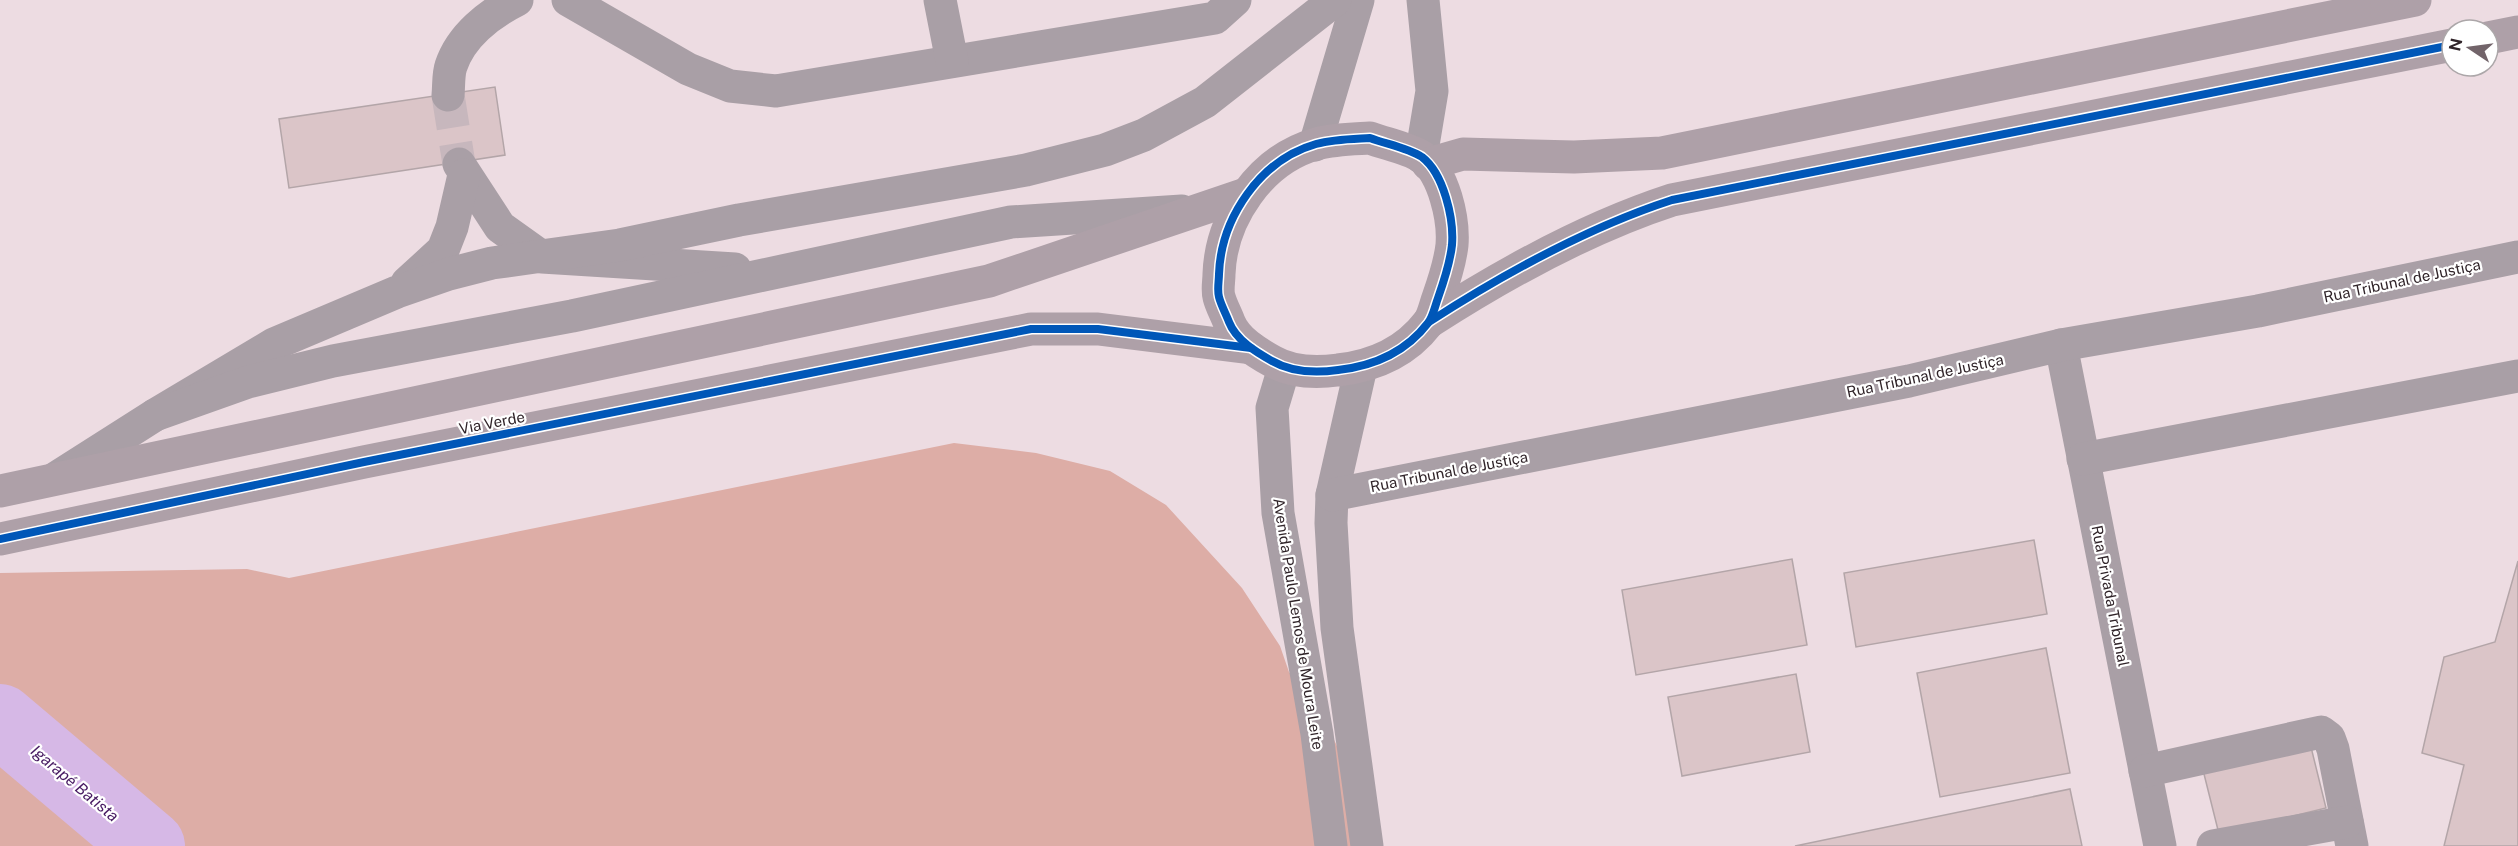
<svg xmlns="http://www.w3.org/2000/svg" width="2518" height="846" font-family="'Public Sans',sans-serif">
<rect width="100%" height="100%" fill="#eddce2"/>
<polygon fill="#ddada6" points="954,443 1036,453 1110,471 1166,505 1242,588 1280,646 1289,672 1323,717 1337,746 1357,846 0,846 0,573 247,569 289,578"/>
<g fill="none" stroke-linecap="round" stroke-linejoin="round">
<polyline stroke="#d6b8e6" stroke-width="72" points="0,720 149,846"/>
</g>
<g fill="#dbc5c8" stroke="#b3a5a8" stroke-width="1.5">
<polygon points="495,87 505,155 289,188 279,119"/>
<polygon points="2034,540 2047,614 1856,647 1844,573"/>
<polygon points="1792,559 1807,645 1636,675 1622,590"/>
<polygon points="2518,561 2518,846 2444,846 2464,765 2422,753 2444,657 2495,642"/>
<polygon points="2046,648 2070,773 1940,797 1917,673"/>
<polygon points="1796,674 1810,752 1682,776 1668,697"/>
<polygon points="2310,743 2326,808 2219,834 2203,770"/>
<polygon points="2070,789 2082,846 1795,846"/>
</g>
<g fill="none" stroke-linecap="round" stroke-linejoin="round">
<polyline stroke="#c7b7bd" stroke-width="33" stroke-dasharray="33 16" stroke-linecap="butt" points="448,95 459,164"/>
<g stroke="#a99fa6" stroke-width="33">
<polyline points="568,0 688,69 730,86 776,91 1215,18 1235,0"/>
<polyline points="940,0 952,61"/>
<path d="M448 95C449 86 448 75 451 66 461 36 489 14 517 0"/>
<polyline points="1315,145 1358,0"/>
<polyline points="1421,157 1432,91 1423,0"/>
<polyline points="459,164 500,227 542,257 735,269"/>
<polyline points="407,283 443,250 452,227 464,175"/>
<polyline points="2061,345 2160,846"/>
<polyline points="1361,367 1332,495 1331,523 1337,628 1367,846"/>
<polyline points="1284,368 1272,408 1278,513 1317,734 1331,846"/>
<polyline points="155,415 274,344 397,292 449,274 492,263 620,245 739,220 1026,170 1105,150 1144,135 1205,102 1335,0"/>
<polyline points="2083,459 2518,376"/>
<polyline points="56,478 155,415 248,382 333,361 572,316 1011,222 1182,211"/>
<polyline points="1332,495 1909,381 2061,345 2258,311 2518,257"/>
<polyline points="2145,771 2321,732 2329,738 2333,749 2352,846"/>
<polyline points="2213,846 2347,822"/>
</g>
<g stroke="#aea0a8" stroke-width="33">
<polyline points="2488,38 2518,32"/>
<path d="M1370 138C1386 144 1408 148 1422 157 1444 174 1454 219 1452 245 1450 263 1444 281 1438 298 1435 306 1433 317 1428 323 1405 353 1374 366 1338 370 1316 373 1291 372 1272 361 1256 352 1236 340 1229 322 1226 314 1221 305 1219 297 1217 290 1219 281 1219 274 1221 218 1260 160 1316 144 1334 139 1352 139 1370 138Z"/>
<polyline points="1428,164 1463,154 1574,157 1662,153 2415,0"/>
<path d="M1429 322C1505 273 1586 228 1672 200L2452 45"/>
<polyline points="0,491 989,281 1246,194"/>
<polyline points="0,539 364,462 1031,329 1098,329 1251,348"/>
</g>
<g stroke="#fff" stroke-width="11">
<g id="cycleway">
<path d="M1370 138C1386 144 1408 148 1422 157 1444 174 1454 219 1452 245 1450 263 1444 281 1438 298 1435 306 1433 317 1428 323 1405 353 1374 366 1338 370 1316 373 1291 372 1272 361 1256 352 1236 340 1229 322 1226 314 1221 305 1219 297 1217 290 1219 281 1219 274 1221 218 1260 160 1316 144 1334 139 1352 139 1370 138Z"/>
<path d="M1429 322C1505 273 1586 228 1672 200L2452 45"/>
<polyline points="0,539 364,462 1031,329 1098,329 1251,348"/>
</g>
</g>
<use href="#cycleway" stroke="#0057b8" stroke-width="8"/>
</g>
<g text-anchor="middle" stroke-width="4.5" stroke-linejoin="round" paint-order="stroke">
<g font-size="15" fill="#302429" stroke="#fff">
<text transform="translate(2402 281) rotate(-12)" y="5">Rua Tribunal de Justiça</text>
<text transform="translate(1925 376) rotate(-12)" y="5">Rua Tribunal de Justiça</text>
<text transform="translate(492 423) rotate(-11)" y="5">Via Verde</text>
<text transform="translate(1449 472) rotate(-11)" y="5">Rua Tribunal de Justiça</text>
<text transform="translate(2110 596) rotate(79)" y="5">Rua Privada Tribunal</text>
<text transform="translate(1298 624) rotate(81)" y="5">Avenida Paulo Lemos de Moura Leite</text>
</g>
<g font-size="16" font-style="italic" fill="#471a62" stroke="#fff">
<text transform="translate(75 783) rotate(40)" y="6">Igarapé Batista</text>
</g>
</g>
<g transform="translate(2470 48) rotate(283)"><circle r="28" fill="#ffffff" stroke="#aca7a9" stroke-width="1.5"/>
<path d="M0-4.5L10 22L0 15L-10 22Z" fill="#72646a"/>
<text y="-9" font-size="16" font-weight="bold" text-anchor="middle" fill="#302429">N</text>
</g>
</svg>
